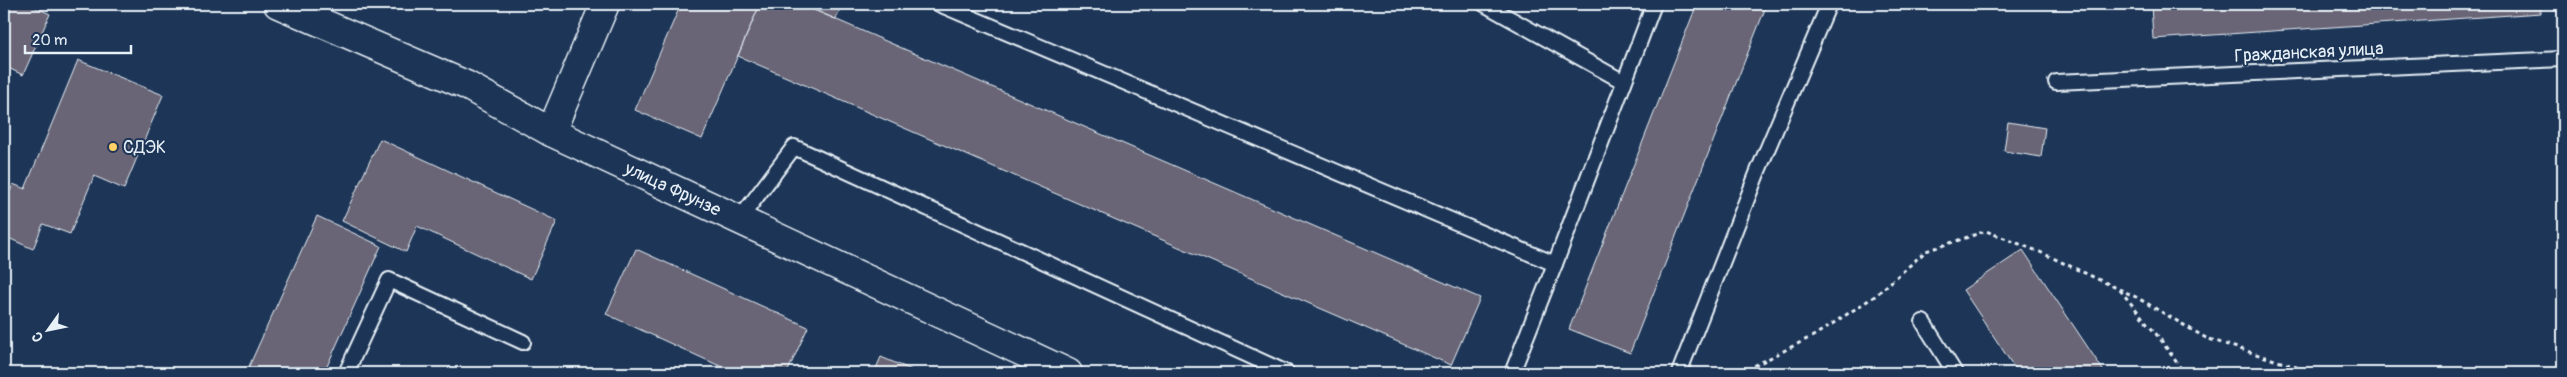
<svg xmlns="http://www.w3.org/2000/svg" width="2567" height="377" font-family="Pangolin,sans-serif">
<rect width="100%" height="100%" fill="#1d3557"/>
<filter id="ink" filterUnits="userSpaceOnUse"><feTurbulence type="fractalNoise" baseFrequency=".02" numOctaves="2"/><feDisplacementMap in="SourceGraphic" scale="10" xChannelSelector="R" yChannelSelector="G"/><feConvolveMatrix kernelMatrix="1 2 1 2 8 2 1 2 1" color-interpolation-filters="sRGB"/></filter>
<g filter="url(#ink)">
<g fill="#696576" stroke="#e8f1f8">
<polygon points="4,4 28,4 50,14 23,75 4,66"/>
<polygon points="681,4 760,4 702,139 635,110"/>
<polygon points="760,4 800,4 1480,298 1451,365 738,56"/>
<polygon points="800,4 842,4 836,19"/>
<polygon points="1697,4 1767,4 1630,353 1569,329"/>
<polygon points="2151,4 2540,4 2541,13 2153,39"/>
<polygon points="78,60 163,95 124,189 94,176 70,234 43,224 33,249 4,236 4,207 13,184 25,189"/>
<polygon points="2008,122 2045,128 2041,157 2004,151"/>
<polygon points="380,139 557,221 531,279 417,226 406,252 342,221"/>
<polygon points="317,216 381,246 324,373 246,373"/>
<polygon points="636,249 808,327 787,373 735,373 606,314"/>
<polygon points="2023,250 2105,373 2018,373 1963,290"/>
<polygon points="881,357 919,373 874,373"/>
</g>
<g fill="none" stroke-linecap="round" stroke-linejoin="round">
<g stroke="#e8f1f8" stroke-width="18">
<g id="lane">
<polyline points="939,4 1555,264 1512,373"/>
<polyline points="1484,4 1624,82"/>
<polyline points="2056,82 2563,59"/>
<polyline points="739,220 794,147 1287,373"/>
<polyline points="1555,264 1654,4"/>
<polyline points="1923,322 1955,373"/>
<polyline points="346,373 389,280 523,342"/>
<polyline points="1679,373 1758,171 1829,4"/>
</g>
</g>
<g stroke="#e8f1f8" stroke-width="31">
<g id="street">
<polyline points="278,4 466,85 551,132 1068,373"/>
<polyline points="551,132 605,4"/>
</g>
</g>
<g stroke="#e8f1f8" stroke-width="3" stroke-dasharray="4 4" stroke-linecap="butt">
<polyline points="2120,290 2161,340 2184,373"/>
<polyline points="1740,373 1815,335 1875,296 1926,251 1986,231 2040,252 2136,297 2206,338 2315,373"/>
</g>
<use href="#lane" stroke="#1d3557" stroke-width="14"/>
<use href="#street" stroke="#1d3557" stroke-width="28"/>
</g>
</g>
<circle fill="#ffd166" stroke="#1d3557" stroke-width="2" cx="113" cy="147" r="5"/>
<g text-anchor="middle" stroke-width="4" stroke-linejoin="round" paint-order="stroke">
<g font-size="18" fill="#e8f1f8" stroke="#1d3557">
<text transform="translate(2309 52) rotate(-3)" y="6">Гражданская улица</text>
<text transform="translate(673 189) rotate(25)" y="6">улица Фрунзе</text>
</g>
<g font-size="18" fill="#e8f1f8" stroke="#1d3557" text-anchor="start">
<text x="123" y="153">СДЭК</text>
</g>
</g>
<rect width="2567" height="377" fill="none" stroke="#1d3557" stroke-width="20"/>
<rect x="10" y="10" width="2547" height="357" fill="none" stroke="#e8f1f8" stroke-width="2" filter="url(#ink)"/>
<g transform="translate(48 330) rotate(237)" stroke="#1d3557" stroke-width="4" paint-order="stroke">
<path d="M0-4L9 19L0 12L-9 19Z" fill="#e8f1f8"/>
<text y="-8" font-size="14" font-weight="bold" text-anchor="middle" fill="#e8f1f8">С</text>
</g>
<path d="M25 45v8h106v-8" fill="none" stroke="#e8f1f8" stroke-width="2.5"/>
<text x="32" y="45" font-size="15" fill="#e8f1f8" stroke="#1d3557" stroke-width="4" paint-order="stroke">20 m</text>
</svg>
